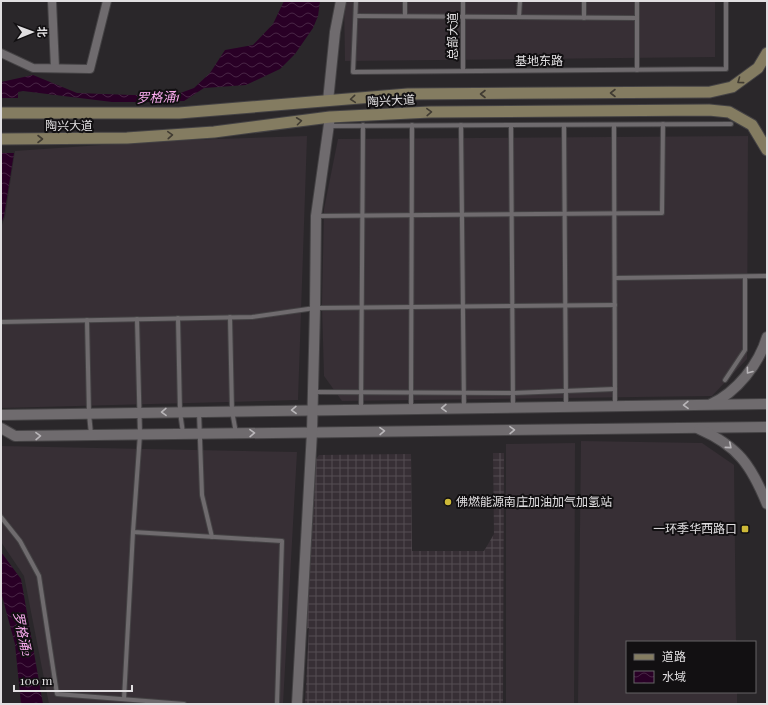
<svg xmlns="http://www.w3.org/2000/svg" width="768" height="705" font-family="'Playfair Display','Noto Sans SC',serif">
<defs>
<pattern id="industrial-grid" width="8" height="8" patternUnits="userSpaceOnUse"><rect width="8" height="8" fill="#372f35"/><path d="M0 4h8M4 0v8" fill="none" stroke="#544d52"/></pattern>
<pattern id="water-waves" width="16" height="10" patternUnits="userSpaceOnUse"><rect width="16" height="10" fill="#290026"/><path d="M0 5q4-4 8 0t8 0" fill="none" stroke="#482545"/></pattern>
</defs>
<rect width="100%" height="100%" fill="#2a272a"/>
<g fill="#372f35">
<polygon points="344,1 715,1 715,57 345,61"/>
<polygon points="307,136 298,400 1,408 1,227 5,217 15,151 158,141"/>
<polygon points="748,136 747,359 712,396 342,401 324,376 322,305 324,209 338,139"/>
<polygon points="581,441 702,443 734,465 736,642 627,642 627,692 737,692 737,704 578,704"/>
<polygon points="575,443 574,704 506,704 506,444"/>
<polygon points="1,446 297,452 283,704 49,704 24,576 1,542"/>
</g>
<polygon fill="url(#industrial-grid)" points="493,453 504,453 503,704 305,704 309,628 305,629 313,463 319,455 411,454 412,551 484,551 494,534"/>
<g fill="url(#water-waves)">
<polygon points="284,1 320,1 318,16 313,28 295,54 280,69 246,85 204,88 184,101 153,102 112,102 23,91 18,92 18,98 1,98 1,82 33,75 77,93 132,95 175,95 194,88 210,73 225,50 253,45 273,24"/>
<polygon points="1,153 14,153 4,216 1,224"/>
<polygon points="1,552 21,579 43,704 21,704 15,644 1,592"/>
</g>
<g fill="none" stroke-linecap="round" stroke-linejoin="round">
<g stroke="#444244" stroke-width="6">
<g id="service">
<polyline points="356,1 353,72 726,69 726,1"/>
<polyline points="637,1 637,70"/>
<polyline points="356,16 637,18"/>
<polyline points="405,16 405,1"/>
<polyline points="519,17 520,1"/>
<polyline points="584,18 584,1"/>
<polyline points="463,71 463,1"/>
<polyline points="461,125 464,408"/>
<polyline points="511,125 513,406"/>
<polyline points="564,125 566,406"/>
<polyline points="614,125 615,406"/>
<polyline points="329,126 731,124"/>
<polyline points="316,216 662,213 663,124"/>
<polyline points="615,278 767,276"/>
<polyline points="230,317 232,411 236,433"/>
<polyline points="178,318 180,412 183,433"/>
<polyline points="137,319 140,434 133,532 282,541 277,704"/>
<polyline points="87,320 89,414 91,434"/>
<polyline points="1,322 252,317 315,308 615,305"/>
<polyline points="725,380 745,350 745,277"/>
<polyline points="313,392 513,393 615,389"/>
<polyline points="361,409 363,125"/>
<polyline points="411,409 412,125"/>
<polyline points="199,412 202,495 212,537"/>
<polyline points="1,517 20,541 39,576 57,694 184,704"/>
<polyline points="124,699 133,532"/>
</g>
</g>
<g stroke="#444244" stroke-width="10">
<g id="minor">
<polyline points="52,1 55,68"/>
<polyline points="1,53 33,68 90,69 107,1"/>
</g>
</g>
<g stroke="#444244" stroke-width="12">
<g id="tertiary">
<polyline points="328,101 335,32 341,1"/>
<path d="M711 404C737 392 759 364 767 337"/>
<polyline points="1,415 767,404"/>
<polyline points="1,428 15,436 767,427"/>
<path d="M699 429C738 446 751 465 767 504"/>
<polyline points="297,704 312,432 315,308 316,216 330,117"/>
</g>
</g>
<g stroke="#444244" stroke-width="13">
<g id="secondary">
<polyline points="1,113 179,113 408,94 710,92 732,87 758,68 767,53"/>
<polyline points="1,139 127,138 214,132 330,117 430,112 709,110 729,112 752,125 767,150"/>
</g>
</g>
<use href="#service" stroke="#6f6b6e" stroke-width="4"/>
<use href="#minor" stroke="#6f6b6e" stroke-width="8"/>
<use href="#tertiary" stroke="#6f6b6e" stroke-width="10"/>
<use href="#secondary" stroke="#847c61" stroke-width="11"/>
</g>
<defs><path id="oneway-chevron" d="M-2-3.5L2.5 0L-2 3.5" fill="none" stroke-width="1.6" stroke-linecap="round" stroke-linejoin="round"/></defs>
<g stroke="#403b32">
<use href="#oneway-chevron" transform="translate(740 81) rotate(144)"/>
<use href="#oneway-chevron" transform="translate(613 93) rotate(180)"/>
<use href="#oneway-chevron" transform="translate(483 94) rotate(180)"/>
<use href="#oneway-chevron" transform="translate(353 99) rotate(175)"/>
<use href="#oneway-chevron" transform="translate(429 112) rotate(-2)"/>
<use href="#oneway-chevron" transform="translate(299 121) rotate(-7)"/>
<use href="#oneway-chevron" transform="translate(170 135) rotate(-4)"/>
<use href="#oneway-chevron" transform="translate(40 139)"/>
</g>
<g stroke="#b9b6b9">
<use href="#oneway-chevron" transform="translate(749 371) rotate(127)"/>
<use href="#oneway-chevron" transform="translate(686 405) rotate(179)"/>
<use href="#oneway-chevron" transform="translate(444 408) rotate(179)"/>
<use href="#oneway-chevron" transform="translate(294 410) rotate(179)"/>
<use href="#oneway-chevron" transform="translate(164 412) rotate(179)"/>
<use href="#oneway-chevron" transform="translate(512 430) rotate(-1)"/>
<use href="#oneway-chevron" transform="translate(382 431) rotate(-1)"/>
<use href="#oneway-chevron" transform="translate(252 433) rotate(-1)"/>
<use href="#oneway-chevron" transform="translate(38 436) rotate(-1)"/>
<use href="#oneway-chevron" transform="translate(729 446) rotate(40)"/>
</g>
<g fill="#cdb938" stroke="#121012" stroke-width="1.5">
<circle cx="448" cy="502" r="4"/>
<rect x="741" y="525" width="8" height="8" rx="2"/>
</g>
<g text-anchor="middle" stroke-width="4" stroke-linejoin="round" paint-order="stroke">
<g font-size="12" fill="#e1dfe1" stroke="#121012">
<text transform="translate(453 36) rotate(-90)" y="4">总部大道</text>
<text x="539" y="65">基地东路</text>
<text transform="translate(391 101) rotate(-3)" y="4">陶兴大道</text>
<text x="69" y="130">陶兴大道</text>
</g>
<g font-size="12" fill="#e1dfe1" stroke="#121012" text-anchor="start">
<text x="456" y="506">佛燃能源南庄加油加气加氢站</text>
<text x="737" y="533" text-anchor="end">一环季华西路口</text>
</g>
<g font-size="13" font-style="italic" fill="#f9abee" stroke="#121012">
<text transform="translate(158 97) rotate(-2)" y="5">罗格涌1</text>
<text transform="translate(23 634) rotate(78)" y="5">罗格涌2</text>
</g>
</g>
<rect width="768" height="705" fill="none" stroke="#e1dfe1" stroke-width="4"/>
<rect x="626" y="641" width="130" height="52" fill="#121012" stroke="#656365"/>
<rect x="634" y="654" width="20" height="6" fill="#847c61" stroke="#656365"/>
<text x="662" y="661" font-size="12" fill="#e1dfe1">道路</text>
<rect x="634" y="671" width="20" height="12" fill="url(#water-waves)" stroke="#656365"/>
<text x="662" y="681" font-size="12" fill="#e1dfe1">水域</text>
<g transform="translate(32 32) rotate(89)" stroke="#121012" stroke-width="3" paint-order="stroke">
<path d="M0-3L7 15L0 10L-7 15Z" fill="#e1dfe1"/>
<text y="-6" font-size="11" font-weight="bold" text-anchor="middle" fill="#e1dfe1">北</text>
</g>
<path d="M14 685v6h118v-6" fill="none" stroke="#e1dfe1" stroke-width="2"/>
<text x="20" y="685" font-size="12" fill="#e1dfe1" stroke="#121012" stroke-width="3" paint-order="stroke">100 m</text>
</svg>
